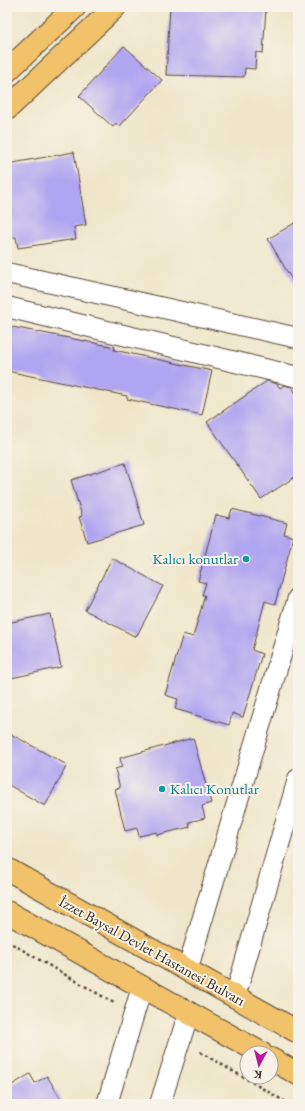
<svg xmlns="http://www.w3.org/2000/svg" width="305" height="1111" font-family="'EB Garamond',serif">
<rect width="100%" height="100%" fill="#f7f3e8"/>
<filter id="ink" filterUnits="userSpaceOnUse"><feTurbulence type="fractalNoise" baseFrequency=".025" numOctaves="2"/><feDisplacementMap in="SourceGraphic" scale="8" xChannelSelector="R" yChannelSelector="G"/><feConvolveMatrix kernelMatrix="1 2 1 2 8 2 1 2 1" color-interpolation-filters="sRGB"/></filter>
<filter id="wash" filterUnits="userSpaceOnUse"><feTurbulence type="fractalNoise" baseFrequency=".012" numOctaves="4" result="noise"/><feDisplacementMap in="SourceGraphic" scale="16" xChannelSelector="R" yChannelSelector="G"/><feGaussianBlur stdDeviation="0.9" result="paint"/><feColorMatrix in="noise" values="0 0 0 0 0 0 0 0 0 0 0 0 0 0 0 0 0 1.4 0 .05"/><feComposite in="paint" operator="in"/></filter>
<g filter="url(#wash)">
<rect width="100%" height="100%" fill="#efe6ca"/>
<g id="blocks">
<g fill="#b0a5f0">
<polygon points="170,7 266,8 263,53 256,52 255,69 245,68 244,77 166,75"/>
<polygon points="124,46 162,80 119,127 116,123 113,127 79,96"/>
<polygon points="74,152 86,225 74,227 76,239 18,248 16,237 7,239 7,164"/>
<polygon points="298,221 298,290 268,239"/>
<polygon points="7,326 115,347 114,350 212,371 202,415 127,399 127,396 7,371"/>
<polygon points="267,381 277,384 280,388 284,385 292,387 298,397 298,475 261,499 207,422"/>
<polygon points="125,463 144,525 87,542 79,517 82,516 71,480"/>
<polygon points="232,509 287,523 284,534 293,537 275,604 265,601 252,650 262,654 243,717 232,713 229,725 175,709 178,699 165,695 183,634 193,637 205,595 202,595 206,583 198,581 216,515 229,518"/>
<polygon points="112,558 163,586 136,637 85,610"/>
<polygon points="50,614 61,667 7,679 7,623"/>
<polygon points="7,732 67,765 45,806 7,784"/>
<polygon points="193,738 211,803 202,806 205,818 189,822 190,827 157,835 157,832 139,836 137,828 125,831 115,789 120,788 115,769 122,767 120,758"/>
<polygon points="30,1074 35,1083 47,1076 64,1104 7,1104 7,1088"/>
</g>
</g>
</g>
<g filter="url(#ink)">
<use href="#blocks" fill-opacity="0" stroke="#564638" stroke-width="1"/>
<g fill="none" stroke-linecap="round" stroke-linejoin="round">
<g stroke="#564638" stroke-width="22">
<g id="minor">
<polyline points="7,273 298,338"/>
<polyline points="7,307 298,377"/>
<polyline points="187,971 298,598"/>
<polyline points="235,997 298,779"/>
<polyline points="107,1104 142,987"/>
<polyline points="160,1104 189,1012"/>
</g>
</g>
<g stroke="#564638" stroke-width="24">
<g id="primary">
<polyline points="7,71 75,7"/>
<polyline points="7,109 115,7"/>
<polyline points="7,869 298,1032"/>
<polyline points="7,912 261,1053"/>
<polyline points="271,1059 298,1074"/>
</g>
</g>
<g stroke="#564638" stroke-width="2.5" stroke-dasharray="3 3" stroke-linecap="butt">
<polyline points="7,941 114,1003"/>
<polyline points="200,1052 289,1104"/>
</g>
<use href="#minor" stroke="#fff" stroke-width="20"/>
<use href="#primary" stroke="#f2c26a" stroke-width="22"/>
</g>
</g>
<g fill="#0f9aa8" stroke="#f7f3e8" stroke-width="1.5">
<circle cx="246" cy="559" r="4"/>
<circle cx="162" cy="789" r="4"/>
</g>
<g text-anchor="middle" stroke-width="4" stroke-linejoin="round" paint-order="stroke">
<g font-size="15" fill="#0d838f" stroke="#f7f3e8" text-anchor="end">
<text x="238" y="564">Kalıcı konutlar</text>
<text x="170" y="794" text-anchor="start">Kalıcı Konutlar</text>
</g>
<g font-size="15" fill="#3b2a1e" stroke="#f7f3e8">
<text transform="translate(152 951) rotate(29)" y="5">İzzet Baysal Devlet Hastanesi Bulvarı</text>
</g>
</g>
<rect width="305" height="1111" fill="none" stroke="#f7f3e8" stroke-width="24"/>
<g transform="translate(259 1065) rotate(187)"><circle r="19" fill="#f7f3e8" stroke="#aca397"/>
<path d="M0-3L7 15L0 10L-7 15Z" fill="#b5179e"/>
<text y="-6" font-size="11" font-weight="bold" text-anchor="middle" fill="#3b2a1e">K</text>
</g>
</svg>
